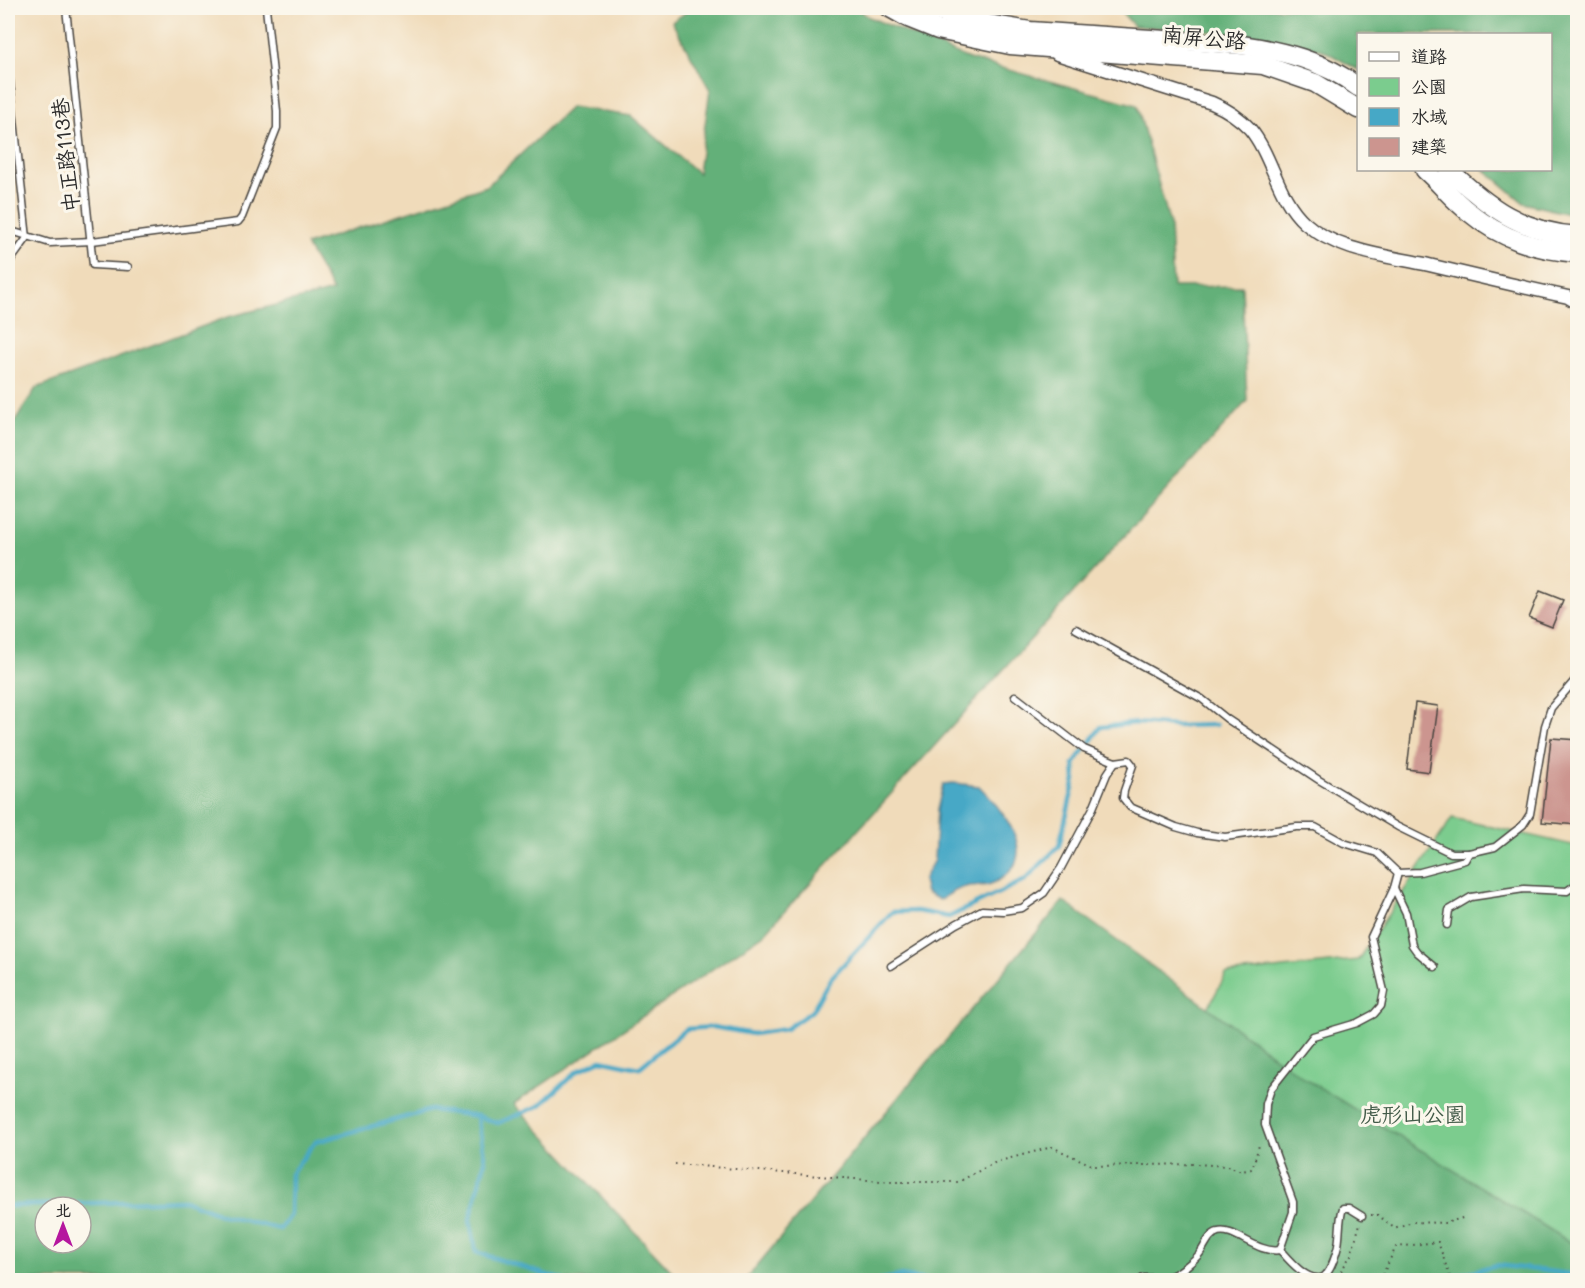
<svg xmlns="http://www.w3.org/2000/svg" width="1585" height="1288" font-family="Mali,'LXGW WenKai TC',sans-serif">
<rect width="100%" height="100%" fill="#fbf7ec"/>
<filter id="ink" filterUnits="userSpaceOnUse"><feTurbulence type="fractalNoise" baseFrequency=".0167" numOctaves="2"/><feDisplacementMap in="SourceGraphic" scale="12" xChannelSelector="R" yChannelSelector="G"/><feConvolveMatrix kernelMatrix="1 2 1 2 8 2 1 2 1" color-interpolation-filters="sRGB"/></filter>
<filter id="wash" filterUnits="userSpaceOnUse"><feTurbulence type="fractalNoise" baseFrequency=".008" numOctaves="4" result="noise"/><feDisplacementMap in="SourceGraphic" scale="24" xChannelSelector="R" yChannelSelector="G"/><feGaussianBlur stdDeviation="1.35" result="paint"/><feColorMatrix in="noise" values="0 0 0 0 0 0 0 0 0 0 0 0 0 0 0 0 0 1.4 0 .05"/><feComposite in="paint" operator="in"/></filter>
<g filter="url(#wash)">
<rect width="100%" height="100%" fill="#f0dbba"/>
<polygon fill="#7bcc8e" stroke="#537c5c" stroke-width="1.5" points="1452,818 1577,846 1577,1280 1078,1253 1226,974 1358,960"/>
<g fill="#64b079" stroke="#486e52" stroke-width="1.5" fill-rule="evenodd">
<path d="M692 8H856L869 17 969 59 1137 105 1170 224 1173 287 1242 286 1247 401 764 934 514 1104 680 1280H8V433L36 388 228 317 333 291 306 245 487 186 571 107 631 116 698 173 710 90 672 22ZM45 1207H81V1243H45Z"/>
<polygon points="1118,8 1577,8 1577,216 1524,203 1485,170 1550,170 1550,34 1358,34 1358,70 1323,50 1244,34 1134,26"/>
<polygon points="1063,901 1304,1078 1578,1247 1577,1280 745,1280"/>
</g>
<path fill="#46a8c6" stroke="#386a78" stroke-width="1.5" d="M953 783 979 786C997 804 1033 845 1011 870 1005 877 997 882 988 885 982 886 975 885 969 886 958 888 949 894 940 900L926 893 923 880 934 860 937 810 943 784Z"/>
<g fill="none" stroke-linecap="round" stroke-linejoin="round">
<g stroke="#46a8c6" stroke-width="4.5">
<polyline points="477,1116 498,1123 539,1106 577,1071 601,1060 639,1068 686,1029 713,1027 753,1034 786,1029 812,1011 830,979 892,912 917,911 949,917 1025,880 1059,846 1075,780 1074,764 1101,727 1136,723 1176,726 1216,725"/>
<polyline points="8,1206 184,1200 223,1215 280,1229 290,1215 291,1174 315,1142 431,1110 477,1116 485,1161 470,1220 476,1252 562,1280"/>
<polyline points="879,1280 900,1276 926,1280"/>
<polyline points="1442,1280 1496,1265 1578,1275"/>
</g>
</g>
<g id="blocks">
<g fill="#cc958f">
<polygon points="1540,591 1563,600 1552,627 1529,618"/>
<polygon points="1415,703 1438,706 1429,772 1407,769"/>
<polygon points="1551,738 1578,740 1578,825 1542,822"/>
</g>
</g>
</g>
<g filter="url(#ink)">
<use href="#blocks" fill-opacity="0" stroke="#494540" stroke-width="1.5"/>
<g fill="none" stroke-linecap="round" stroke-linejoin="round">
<g stroke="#494540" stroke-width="9">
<g id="lane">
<polyline points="66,8 93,265 128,267"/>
<polyline points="8,65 27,238 8,264"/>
<polyline points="8,230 50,243 92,241 238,222 242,217 277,128 277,111 266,8"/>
<polyline points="1076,629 1202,699 1227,719 1319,780 1398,827 1451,853 1469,853"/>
<polyline points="1015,696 1084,749 1115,762 1129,760 1133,765 1124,791 1123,798 1130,807 1176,827 1197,833 1225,837 1297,827 1315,827 1344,843 1377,853 1398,873 1420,872 1465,860 1469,853 1495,847 1523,825 1530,814 1545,726 1551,708 1576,679 1578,673"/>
<polyline points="1394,888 1406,913 1412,945 1417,952 1435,967"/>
<polyline points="1447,925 1449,910 1471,897 1524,889 1567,891 1578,883"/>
<polyline points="891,966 956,924 982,910 1003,911 1022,908 1044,893 1061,868 1093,808 1107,774 1115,762"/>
<path d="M1280 1250C1288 1259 1306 1281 1321 1278 1329 1276 1335 1257 1337 1250 1341 1237 1338 1222 1343 1208H1349L1362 1216"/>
<path d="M1141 1280 1143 1278C1151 1278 1164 1279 1171 1276 1180 1272 1195 1260 1200 1253 1205 1246 1209 1234 1218 1232 1234 1227 1257 1254 1280 1250L1293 1212V1202L1265 1125 1266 1104 1271 1089 1313 1036 1357 1023 1374 1014 1381 1006 1384 991 1371 937 1394 888 1398 873"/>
</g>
</g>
<g stroke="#494540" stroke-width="15">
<path id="street" d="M1057 54 1212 103C1226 109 1239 117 1250 129 1273 157 1277 198 1305 223 1337 252 1389 256 1429 265 1475 276 1522 287 1568 297L1578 303"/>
</g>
<g stroke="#494540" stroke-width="21">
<g id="secondary">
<polyline points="890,8 908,18 938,30 1010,45 1263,65 1315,83 1358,109"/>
<path d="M926 8 969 21 1030 31 1241 45C1283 51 1324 61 1358 87"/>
<path d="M1425 170C1440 183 1453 200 1469 212 1501 239 1537 250 1578 253"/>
<path d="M1449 170C1488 207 1521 232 1578 236"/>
</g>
</g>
<g stroke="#494540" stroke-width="2" stroke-dasharray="1.5 4.5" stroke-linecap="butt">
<polyline points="675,1164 892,1182 958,1182 996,1162 1052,1147 1094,1166 1196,1164 1227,1166 1242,1171 1252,1169 1260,1142"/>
<polyline points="1371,1215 1378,1215 1394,1228 1412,1222 1445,1223 1466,1217"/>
<polyline points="1341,1271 1351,1255 1360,1224"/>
<polyline points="1380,1280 1396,1247 1438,1242 1451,1280"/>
</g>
<use href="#lane" stroke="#fff" stroke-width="6"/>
<use href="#street" stroke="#fff" stroke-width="12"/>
<use href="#secondary" stroke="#fff" stroke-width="18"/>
</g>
</g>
<g text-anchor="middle" stroke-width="6" stroke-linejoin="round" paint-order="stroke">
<g font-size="21" fill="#2b2b2b" stroke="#fbf7ec">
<text transform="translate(1204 38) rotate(5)" y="7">南屏公路</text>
<text transform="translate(66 155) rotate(-96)" y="7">中正路113巷</text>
</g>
<g font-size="21" fill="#435b49" stroke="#fbf7ec">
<text x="1413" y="1122">虎形山公園</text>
</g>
</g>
<rect width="1585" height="1288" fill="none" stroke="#fbf7ec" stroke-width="30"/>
<rect x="1357" y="33" width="195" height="138" fill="#fbf7ec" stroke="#a8a59f" stroke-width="1.5"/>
<rect x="1369" y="52" width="30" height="9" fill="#ffffff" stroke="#a8a59f" stroke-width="1.5"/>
<text x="1411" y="63" font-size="18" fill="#2b2b2b">道路</text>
<rect x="1369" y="78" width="30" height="18" fill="#7bcc8e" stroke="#a8a59f" stroke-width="1.5"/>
<text x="1411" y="93" font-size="18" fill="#2b2b2b">公園</text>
<rect x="1369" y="108" width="30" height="18" fill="#46a8c6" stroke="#a8a59f" stroke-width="1.5"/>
<text x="1411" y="123" font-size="18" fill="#2b2b2b">水域</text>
<rect x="1369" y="138" width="30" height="18" fill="#cc958f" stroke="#a8a59f" stroke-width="1.5"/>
<text x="1411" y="153" font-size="18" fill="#2b2b2b">建築</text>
<g transform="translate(63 1225)"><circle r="28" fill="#fbf7ec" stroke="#a8a59f" stroke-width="1.5"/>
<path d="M0-4.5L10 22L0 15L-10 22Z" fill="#b5179e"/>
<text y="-9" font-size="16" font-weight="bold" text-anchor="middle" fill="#2b2b2b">北</text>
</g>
</svg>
